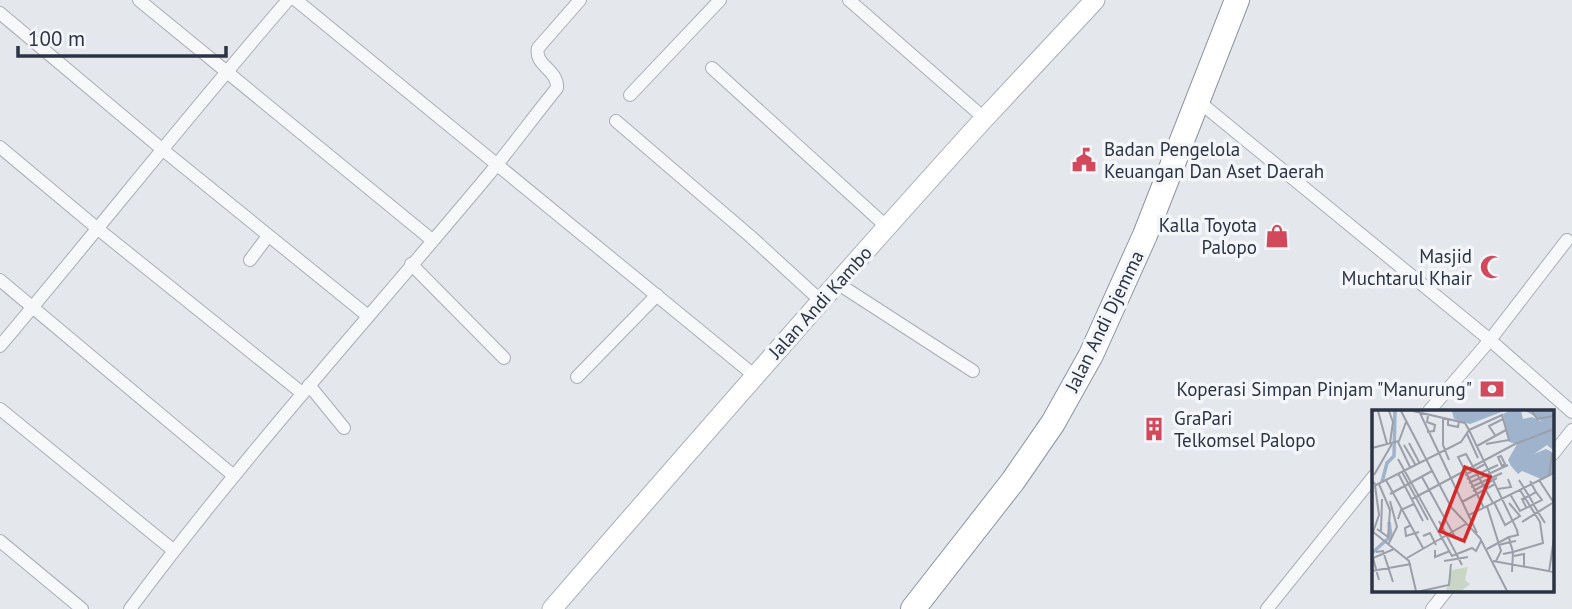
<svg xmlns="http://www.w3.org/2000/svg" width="1572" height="609" font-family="'PT Sans',sans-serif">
<rect width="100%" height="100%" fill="#e4e7ec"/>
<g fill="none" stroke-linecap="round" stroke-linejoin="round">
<g stroke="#a9aeb7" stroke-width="14">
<g id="street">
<polyline points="139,0 432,240"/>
<polyline points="296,0 755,376"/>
<polyline points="849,0 984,118"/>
<polyline points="0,13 163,150 368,316"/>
<polyline points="712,68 887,227"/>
<polyline points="630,95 720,0"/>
<polyline points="1197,100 1490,340 1572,412"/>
<polyline points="616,121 750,236 821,301"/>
<polyline points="0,147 98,229 302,393"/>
<polyline points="250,260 268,236"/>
<polyline points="411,264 504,358"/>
<polyline points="0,280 234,476"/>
<polyline points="837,283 973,371"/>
<path d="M0 346C97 231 190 113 288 0"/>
<polyline points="577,377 657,295"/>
<polyline points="309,385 344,428"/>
<polyline points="0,409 173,550"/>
<polyline points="1429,411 1490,340 1567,240"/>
<polyline points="1553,454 1572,430"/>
<polyline points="0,541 82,609"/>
<path d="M130 609C244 455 373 314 495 167 516 141 536 114 557 88 558 69 534 66 538 48L580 0"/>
<polyline points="1267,609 1374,476"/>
<polyline points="1432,609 1447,590"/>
</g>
</g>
<g stroke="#a9aeb7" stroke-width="21">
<path id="secondary" d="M552 609C694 445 837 281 983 120 1020 80 1058 40 1095 0"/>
</g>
<g stroke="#8b94a3" stroke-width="26">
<polyline id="highway" points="913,609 1013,481 1053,423 1091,355 1145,235 1237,0"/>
</g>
<use href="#street" stroke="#f7f8fa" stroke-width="12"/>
<use href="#secondary" stroke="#fff" stroke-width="19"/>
<use href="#highway" stroke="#fff" stroke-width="24"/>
</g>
<defs>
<g id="civic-bare" transform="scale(1.89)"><path d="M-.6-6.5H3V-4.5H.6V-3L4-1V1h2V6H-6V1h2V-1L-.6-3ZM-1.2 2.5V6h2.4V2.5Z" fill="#d1495b" stroke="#f4f6f9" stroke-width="2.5" paint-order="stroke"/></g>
<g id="shop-bare" transform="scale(1.89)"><path d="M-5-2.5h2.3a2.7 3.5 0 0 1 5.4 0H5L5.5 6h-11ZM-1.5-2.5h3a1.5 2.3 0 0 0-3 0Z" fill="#d1495b" stroke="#f4f6f9" stroke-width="2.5" paint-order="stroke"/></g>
<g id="mosque-bare" transform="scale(1.89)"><path d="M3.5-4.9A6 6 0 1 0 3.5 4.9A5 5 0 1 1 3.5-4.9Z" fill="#d1495b" stroke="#f4f6f9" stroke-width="2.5" paint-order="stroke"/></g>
<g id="bank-bare" transform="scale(1.89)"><path d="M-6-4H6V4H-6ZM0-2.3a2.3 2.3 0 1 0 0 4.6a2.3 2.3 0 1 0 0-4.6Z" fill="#d1495b" stroke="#f4f6f9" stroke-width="2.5" paint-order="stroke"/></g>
<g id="building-bare" transform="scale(1.89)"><path d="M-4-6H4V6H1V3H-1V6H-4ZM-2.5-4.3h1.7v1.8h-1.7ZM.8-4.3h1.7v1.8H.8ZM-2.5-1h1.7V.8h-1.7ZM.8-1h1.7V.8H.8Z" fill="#d1495b" stroke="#f4f6f9" stroke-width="2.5" paint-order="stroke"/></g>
</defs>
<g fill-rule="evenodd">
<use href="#civic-bare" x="1084" y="160"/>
<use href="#shop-bare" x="1277" y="236"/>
<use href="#mosque-bare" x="1492" y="267"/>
<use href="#bank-bare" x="1492" y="389"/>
<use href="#building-bare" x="1154" y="429"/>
</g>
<g text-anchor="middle" stroke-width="7" stroke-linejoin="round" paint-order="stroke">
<g font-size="19" fill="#2b3445" stroke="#f4f6f9" text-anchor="end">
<text x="1104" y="156" text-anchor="start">Badan Pengelola<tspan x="1104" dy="22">Keuangan Dan Aset Daerah</tspan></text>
<text x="1257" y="232">Kalla Toyota<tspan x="1257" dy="22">Palopo</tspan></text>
<text x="1472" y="263">Masjid<tspan x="1472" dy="22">Muchtarul Khair</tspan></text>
<text x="1472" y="396">Koperasi Simpan Pinjam "Manurung"</text>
<text x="1174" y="425" text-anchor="start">GraPari<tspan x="1174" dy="22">Telkomsel Palopo</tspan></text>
</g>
<g font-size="19" fill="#2b3445" stroke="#f4f6f9">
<text transform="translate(820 302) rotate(-48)" y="7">Jalan Andi Kambo</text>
<text transform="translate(1104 321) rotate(-64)" y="7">Jalan Andi Djemma</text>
</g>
</g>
<g transform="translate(1372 410)">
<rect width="182" height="182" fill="#e4e7ec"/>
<path d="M96 157 93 170 98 174 89 181H74L80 160Z" fill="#c9d6c5"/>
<path d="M80 1H132L98 14 82 9ZM137 1H149L151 9 160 7 171 12 154 1H182V41L175 35 162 44 174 39 182 43V63L169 69 150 61 146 64 139 56 136 50 145 34 137 32 131 4Z" fill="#9fb4cc"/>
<path fill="none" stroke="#9fb4cc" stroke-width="3.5" d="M10 72 15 53 22 46 23 1M0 143 19 126 17 112"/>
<path fill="none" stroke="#9a9fa9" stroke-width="2" d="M6 1 15 34M17 1 21 12 18 33M29 1 79 97 108 128 135 181M47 1 105 123M160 1 165 9 182 6M71 8V35L77 50M76 9V15L86 17 87 11M97 20 145 120 146 125 137 127 138 132 127 135M97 20 130 5 137 30 114 34M55 22 62 21 63 15 55 12 56 6M95 24 106 48M123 25 117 16 131 9M26 32 38 57M37 33 47 52M32 35 43 54M105 36 134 20M0 38 27 31 34 12M129 46 133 54 130 56 126 47ZM26 49 80 146 100 138 104 141 109 131M30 62 56 110M26 63 51 111M2 65 20 34M93 65 113 54M177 66 180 43M50 67 83 127M95 69 126 55M14 70 51 138M147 70 157 86 164 82 158 71M167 70 182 93M0 71 4 75 89 32 97 20 93 13 41 1M97 73 136 55M99 77 130 63M126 79 139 77 136 69M101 81 125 68M18 84 60 61M138 84 148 101 170 90 164 82M40 89 143 34 182 19M90 92 123 74M122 92 133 115 148 106 137 93M161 94 173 113M115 96 129 141 124 151M154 97 150 89 157 86 161 93M112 98 86 47 94 44 121 93M97 105 182 63M26 109 29 100 42 94M67 111 90 155M150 112 182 92M39 115 33 118 34 126 47 122M5 119 16 127 18 100 7 74M0 121 37 151 44 181M9 121 10 89M0 125 7 105 3 75M51 126 58 123 64 135M144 131 138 132 141 142 171 133 168 112 148 80M16 135 25 117 18 91M115 139 137 127M63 140V147L78 141M4 142 11 141 21 172M131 144 141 142 140 162M142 146 152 144V158M35 148 94 114M72 151 96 147M121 151 182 162M0 161 39 154M177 162 182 128M7 170 1 148 22 139M49 181 77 175 79 154"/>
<path fill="#d62828" fill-opacity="0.15" stroke="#d62828" stroke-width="3.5" d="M93 57 118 67 92 131 68 121Z"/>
<rect width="182" height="182" fill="none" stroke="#2b3445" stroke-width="3.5"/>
</g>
<path d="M18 46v10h208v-10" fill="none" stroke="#2b3445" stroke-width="3.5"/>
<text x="28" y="46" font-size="21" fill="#2b3445" stroke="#f4f6f9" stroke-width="5" paint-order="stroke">100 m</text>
</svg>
